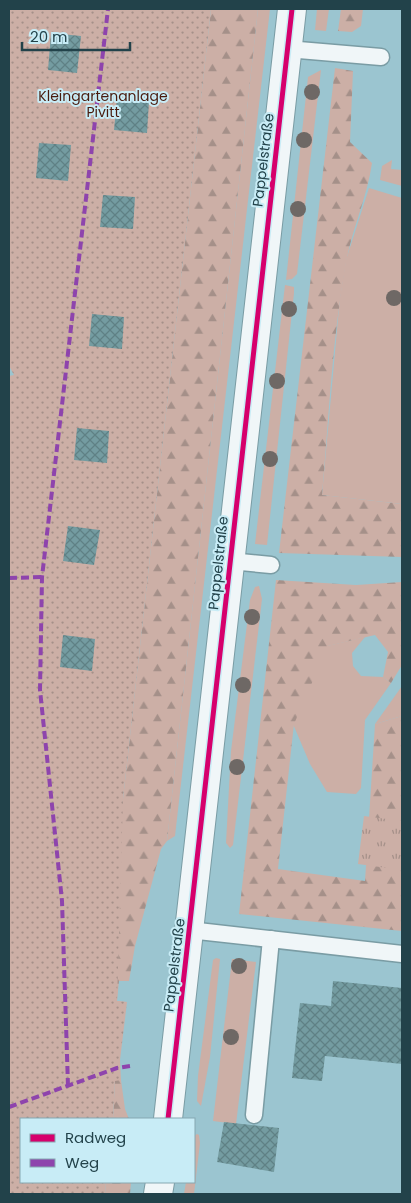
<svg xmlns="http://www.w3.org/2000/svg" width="411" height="1203" font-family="Poppins,sans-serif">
<defs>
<pattern id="forest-firs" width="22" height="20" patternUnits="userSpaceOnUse" patternTransform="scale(1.25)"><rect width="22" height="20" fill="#ccafa6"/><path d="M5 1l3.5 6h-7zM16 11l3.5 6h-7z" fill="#a59089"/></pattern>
<pattern id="park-tufts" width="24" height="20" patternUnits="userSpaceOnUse" patternTransform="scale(1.25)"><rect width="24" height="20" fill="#ccafa6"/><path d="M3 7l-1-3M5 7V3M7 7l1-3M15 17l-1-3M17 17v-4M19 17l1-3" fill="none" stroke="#a59089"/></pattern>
<pattern id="garden-dots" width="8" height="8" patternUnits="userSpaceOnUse" patternTransform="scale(1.25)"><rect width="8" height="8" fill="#ccafa6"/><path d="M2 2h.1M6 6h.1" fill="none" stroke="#a59089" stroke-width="1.8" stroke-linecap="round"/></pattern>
<pattern id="building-cross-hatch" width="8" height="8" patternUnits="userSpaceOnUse" patternTransform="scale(1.25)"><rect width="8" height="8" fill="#749ca1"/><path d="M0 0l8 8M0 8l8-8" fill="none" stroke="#5f8185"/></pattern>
</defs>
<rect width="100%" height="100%" fill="#9bc5d0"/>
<g fill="#ccafa6">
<polygon points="258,9 270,9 175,836 167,841"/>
<polygon points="317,9 329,9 326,31 315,30"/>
<polygon points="321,70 297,274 292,279 286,280 308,77"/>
<polygon points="392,160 391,169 402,170 402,186 380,180 382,166"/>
<polygon points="369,188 402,198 402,504 322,495 340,297 346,260"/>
<polygon points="285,285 294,287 294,293 267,545 255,544"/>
<polygon points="259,586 262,599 233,845 230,848 226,843 231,751 250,600 255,587"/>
<polygon points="365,637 352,653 353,666 361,676 383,677 391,683 365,720 361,788 356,794 327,792 310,764 293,724 327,646"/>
<polygon points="402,686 402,716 375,724"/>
<polygon points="216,958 220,959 210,1057 201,1106 197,1101 198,1076 213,960"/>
<polygon points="232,959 256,962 236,1124 213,1121"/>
<polygon points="197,1134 199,1135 200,1143 194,1194 184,1194 186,1182 194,1182 194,1136"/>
</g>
<g fill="url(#forest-firs)">
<polygon points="211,9 258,9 167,841 161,849 135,946 129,981 119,981 117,1001 127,1002 81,1016 123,799"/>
<polygon points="341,9 363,9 361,26 352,32 338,31"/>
<path d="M335 68 353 71 350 142 372 163C367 198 352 229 346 263 332 339 329 418 322 495L402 504V557L279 553Z"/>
<polygon points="276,580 356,585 402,582 402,665 391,683 383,677 388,652 375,635 328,646 294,724 278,869 365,881 375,724 402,716 402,931 239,914"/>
<polygon points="115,1080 121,1080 125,1109 129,1119 113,1119"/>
<polygon points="106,1182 131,1182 130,1194 105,1194"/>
</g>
<polygon fill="url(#park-tufts)" points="364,816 402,821 402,870 358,864"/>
<polygon fill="url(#garden-dots)" points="9,9 211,9 123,799 117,1001 127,1002 120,1060 121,1080 115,1081 113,1119 21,1119 21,1182 106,1182 105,1194 9,1194 9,376 14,375 9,366"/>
<g fill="url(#building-cross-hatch)">
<polygon points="51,33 81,36 77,73 48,70"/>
<polygon points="117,98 149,101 147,133 114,130"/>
<polygon points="39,143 71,145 68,181 36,178"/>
<polygon points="103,195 135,197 133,229 100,227"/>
<polygon points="92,314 124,317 122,349 89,346"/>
<polygon points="77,428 109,431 107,463 74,460"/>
<polygon points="68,526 100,530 94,565 63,561"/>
<polygon points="63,635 95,639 92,671 60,667"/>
<polygon points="333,981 402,988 402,1064 325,1056 322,1081 292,1078 300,1003 331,1006"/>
<polygon points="224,1122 279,1128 274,1172 217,1162"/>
</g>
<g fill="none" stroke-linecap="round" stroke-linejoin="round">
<g stroke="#7a9ca4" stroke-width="19">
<g id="service">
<polyline points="287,49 381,57"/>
<polyline points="230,561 271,565"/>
<polyline points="189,930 402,954"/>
<polyline points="254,1115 271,939"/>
</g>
</g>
<g stroke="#7a9ca4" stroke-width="30">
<g id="tertiary">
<polyline points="168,1119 292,9"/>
<polyline points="158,1194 160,1182"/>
</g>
</g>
<use href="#service" stroke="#f0f6f8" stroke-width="16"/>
<use href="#tertiary" stroke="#f0f6f8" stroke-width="28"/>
<g stroke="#8e44ad" stroke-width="4" stroke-dasharray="8 4" stroke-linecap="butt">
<polyline points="9,578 42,577"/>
<polyline points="68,1086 62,901 40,690 42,577 108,9"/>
<polyline points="9,1107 117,1068 130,1066"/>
</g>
<g stroke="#c8ecf6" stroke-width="8">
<polyline id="cycleway" points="168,1119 292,9"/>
</g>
<use href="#cycleway" stroke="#d6006c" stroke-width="5"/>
</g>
<g fill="#6e6865">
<circle cx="312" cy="92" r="8"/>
<circle cx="304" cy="140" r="8"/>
<circle cx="298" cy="209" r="8"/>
<circle cx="394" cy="298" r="8"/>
<circle cx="289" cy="309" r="8"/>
<circle cx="277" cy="381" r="8"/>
<circle cx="270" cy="459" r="8"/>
<circle cx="252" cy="617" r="8"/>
<circle cx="243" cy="685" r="8"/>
<circle cx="237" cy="767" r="8"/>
<circle cx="239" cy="966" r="8"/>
<circle cx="231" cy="1037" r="8"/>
</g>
<g text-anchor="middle" stroke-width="4" stroke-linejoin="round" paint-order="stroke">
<g font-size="14" fill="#491b0e" stroke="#c8ecf6">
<text x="103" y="101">Kleingartenanlage<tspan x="103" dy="16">Pivitt</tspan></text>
</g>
<g font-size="14" fill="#22424a" stroke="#c8ecf6">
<text transform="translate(263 160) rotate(-83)" y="5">Pappelstraße</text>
<text transform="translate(218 563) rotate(-84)" y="5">Pappelstraße</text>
<text transform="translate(174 965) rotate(-83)" y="5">Pappelstraße</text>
</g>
</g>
<rect width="411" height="1203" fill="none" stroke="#22424a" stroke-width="20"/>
<rect x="20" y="1118" width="175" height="65" fill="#c8ecf6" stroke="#86a8b1"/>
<rect x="30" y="1134" width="25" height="8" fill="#d6006c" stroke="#86a8b1"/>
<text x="65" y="1143" font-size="15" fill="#22424a">Radweg</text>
<rect x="30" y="1159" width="25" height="8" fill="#8e44ad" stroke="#86a8b1"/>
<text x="65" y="1168" font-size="15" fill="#22424a">Weg</text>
<path d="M22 42v8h108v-8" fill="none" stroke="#22424a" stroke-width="2.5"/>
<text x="30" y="42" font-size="15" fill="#22424a" stroke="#c8ecf6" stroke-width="4" paint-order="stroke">20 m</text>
</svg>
